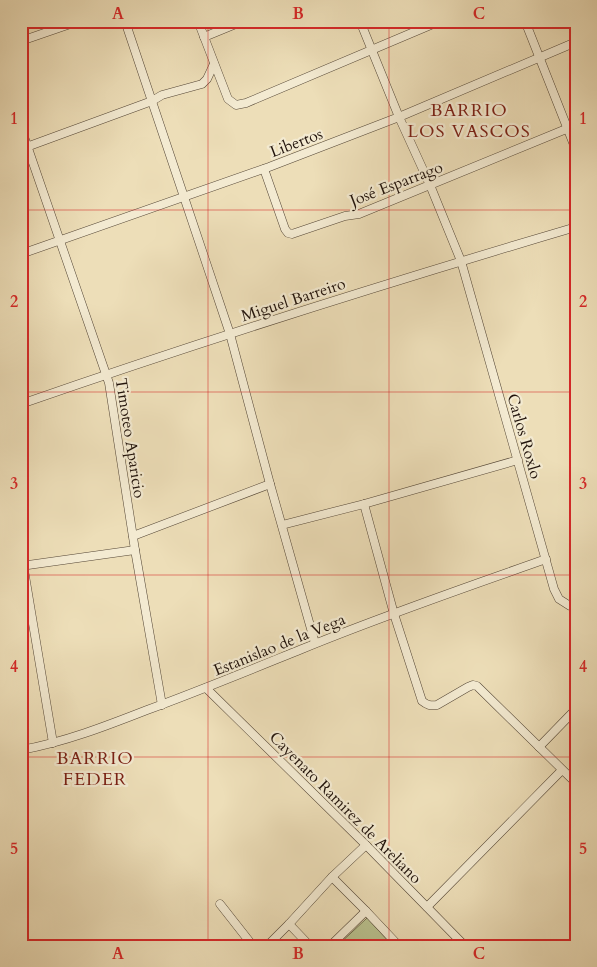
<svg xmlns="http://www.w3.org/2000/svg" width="597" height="967" font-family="Cardo,serif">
<rect width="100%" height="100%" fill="#eddeb8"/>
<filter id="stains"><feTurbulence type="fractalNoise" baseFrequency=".004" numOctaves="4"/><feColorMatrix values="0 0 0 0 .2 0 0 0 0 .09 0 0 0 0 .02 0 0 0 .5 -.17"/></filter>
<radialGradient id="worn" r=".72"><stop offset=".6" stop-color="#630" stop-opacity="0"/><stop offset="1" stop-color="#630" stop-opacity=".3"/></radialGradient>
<polygon fill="#b9c18e" stroke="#6d6a4c" points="367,918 393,946 337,946"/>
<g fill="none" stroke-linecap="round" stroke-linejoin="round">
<g stroke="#544636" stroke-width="9">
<g id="minor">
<polyline points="125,21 230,334 270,484 315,643"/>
<polyline points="198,21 228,99 236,105 246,103 440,21"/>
<polyline points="360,21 399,117 430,185 461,261 554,589 559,599 570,606 576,605"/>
<polyline points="525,21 576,150"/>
<polyline points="204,37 243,21"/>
<polyline points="21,41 79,21"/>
<polyline points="21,128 109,383 135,550 162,705"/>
<polyline points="21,149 152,101 162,95 202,84 207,79 214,64"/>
<polyline points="264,169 285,229 288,233 292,234 345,216 359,214 576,125"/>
<polyline points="21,254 269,167 399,117 576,42"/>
<path d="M21 404C205 340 390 282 576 227"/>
<path d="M364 504 394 614 422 701C427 705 430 706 437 705L468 687 473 685 477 686 576 783"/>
<polyline points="282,525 364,504 518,460"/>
<polyline points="133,536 270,484"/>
<polyline points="21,552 53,743"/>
<polyline points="21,566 135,550"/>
<polyline points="206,688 366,845 465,946"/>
<polyline points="539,747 576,709"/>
<path d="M21 750C65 742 106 726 147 710 199 691 250 670 302 649 382 616 464 588 546 559"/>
<polyline points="332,877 366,911 399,946"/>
<polyline points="220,904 253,946"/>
<polyline points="427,907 562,770"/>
<polyline points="289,924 310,946"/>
<polyline points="267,946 289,924 332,877 366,845"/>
<polyline points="330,946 366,911"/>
</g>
</g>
<use href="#minor" stroke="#f3ead1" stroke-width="8"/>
</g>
<path fill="none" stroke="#d62828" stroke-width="1" stroke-opacity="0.55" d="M208 21V946M389 21V946M21 210H576M21 392H576M21 575H576M21 757H576"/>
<g text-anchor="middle" stroke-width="4.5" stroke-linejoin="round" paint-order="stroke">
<g font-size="16" fill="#21130b" stroke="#f3ead1">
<text transform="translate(296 142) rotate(-21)" y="6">Libertos</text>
<text transform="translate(396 183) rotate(-21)" y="6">José Esparrago</text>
<text transform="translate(293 299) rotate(-18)" y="6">Miguel Barreiro</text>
<text transform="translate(525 436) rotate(74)" y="6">Carlos Roxlo</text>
<text transform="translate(131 438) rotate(81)" y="6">Timoteo Aparicio</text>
<text transform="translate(279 644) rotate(-22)" y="6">Estanislao de la Vega</text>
<text transform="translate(346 807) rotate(45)" y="6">Cayenato Ramirez de Areliano</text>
</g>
<g font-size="18" letter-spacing="1" fill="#7a1f14" stroke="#f3ead1">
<text x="469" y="116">BARRIO<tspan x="469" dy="21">LOS VASCOS</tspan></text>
<text x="95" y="764">BARRIO<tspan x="95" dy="21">FEDER</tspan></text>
</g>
</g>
<rect width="597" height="967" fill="none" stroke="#eddeb8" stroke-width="55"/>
<rect x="28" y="28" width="542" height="912" fill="none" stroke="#d62828" stroke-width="2"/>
<g font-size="16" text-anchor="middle" font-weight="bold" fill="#d62828">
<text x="118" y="19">A</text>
<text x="298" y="19">B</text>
<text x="479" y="19">C</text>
<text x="14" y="124">1</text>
<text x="583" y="124">1</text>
<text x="14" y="307">2</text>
<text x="583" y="307">2</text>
<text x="14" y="489">3</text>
<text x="583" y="489">3</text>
<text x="14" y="672">4</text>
<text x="583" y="672">4</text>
<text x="14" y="854">5</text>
<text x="583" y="854">5</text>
<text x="118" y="959">A</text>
<text x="298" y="959">B</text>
<text x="479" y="959">C</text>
</g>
<rect width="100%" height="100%" filter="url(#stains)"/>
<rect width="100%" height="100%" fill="url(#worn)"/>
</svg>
